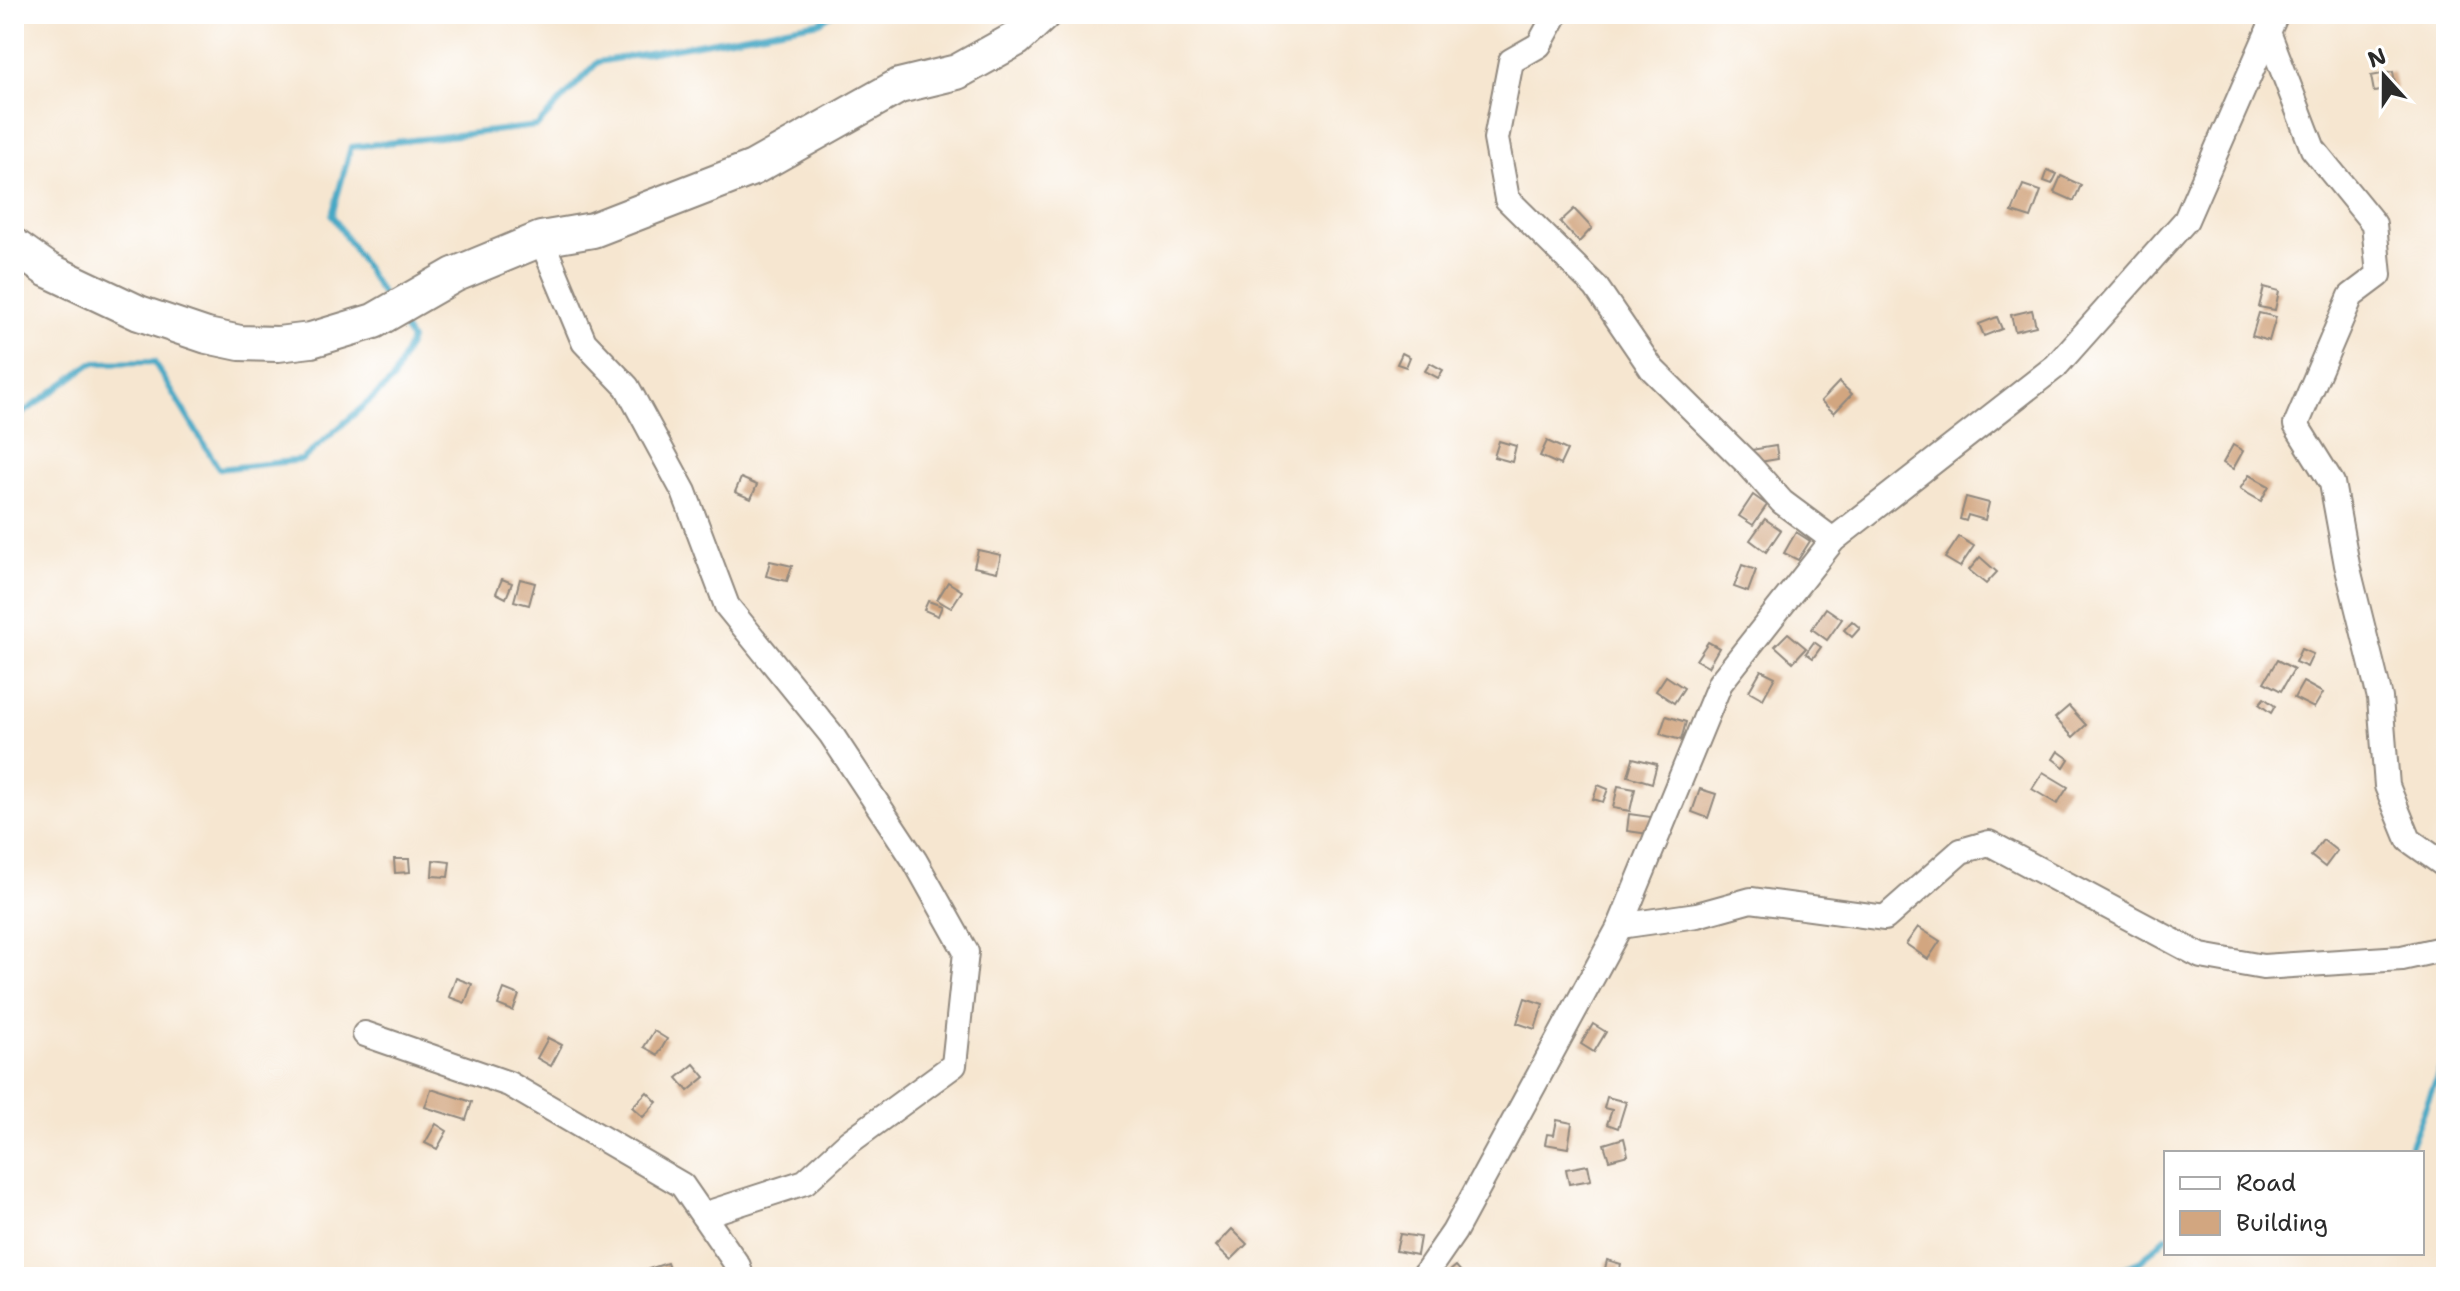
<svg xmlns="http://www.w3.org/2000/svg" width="2460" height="1291" font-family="'Shantell Sans',sans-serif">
<rect width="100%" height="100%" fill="#fff"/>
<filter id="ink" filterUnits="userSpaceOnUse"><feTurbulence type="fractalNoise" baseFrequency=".0125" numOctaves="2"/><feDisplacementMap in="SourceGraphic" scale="16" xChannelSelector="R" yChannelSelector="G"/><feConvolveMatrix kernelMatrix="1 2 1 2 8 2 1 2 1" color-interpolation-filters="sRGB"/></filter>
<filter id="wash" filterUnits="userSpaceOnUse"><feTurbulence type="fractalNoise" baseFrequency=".006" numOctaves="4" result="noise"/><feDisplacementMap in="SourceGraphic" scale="32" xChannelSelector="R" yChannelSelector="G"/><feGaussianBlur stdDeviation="1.8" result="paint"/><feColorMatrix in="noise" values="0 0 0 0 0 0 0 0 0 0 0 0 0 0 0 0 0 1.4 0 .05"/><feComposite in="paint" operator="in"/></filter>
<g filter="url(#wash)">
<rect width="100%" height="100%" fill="#f6e6d0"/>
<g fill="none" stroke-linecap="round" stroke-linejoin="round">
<g stroke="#46a8c5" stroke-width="6">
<polyline points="386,300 332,215 351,147 537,126 598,62 820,22 832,14"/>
<polyline points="14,424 19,416 92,363 154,362 219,469 302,460 392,381 411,340 398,319"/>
<polyline points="2408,1153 2443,1061 2446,1060"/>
<polyline points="2103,1277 2141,1261 2166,1237"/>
</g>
</g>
<g id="blocks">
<g fill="#d2a680">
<polygon points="2393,72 2396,88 2374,92 2371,76"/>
<polygon points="2048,170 2057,174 2052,184 2044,181"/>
<polygon points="2061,176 2081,185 2074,201 2054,192"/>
<polygon points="2023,185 2041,191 2031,218 2012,212"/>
<polygon points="1574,209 1592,228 1579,242 1560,222"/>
<polygon points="2264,287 2279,291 2275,310 2259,307"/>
<polygon points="2032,310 2036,326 2015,331 2011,315"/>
<polygon points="2259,313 2276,317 2269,341 2252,336"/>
<polygon points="1997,317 2002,329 1984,336 1979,324"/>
<polygon points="1402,353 1410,357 1406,367 1397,364"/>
<polygon points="1430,363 1443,370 1438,378 1425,371"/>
<polygon points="1839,382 1852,394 1834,413 1821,401"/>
<polygon points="1499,441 1516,446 1512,462 1494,457"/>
<polygon points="1547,441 1567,450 1560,465 1540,456"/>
<polygon points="2233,445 2243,451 2233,469 2223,463"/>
<polygon points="1776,446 1778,459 1753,463 1751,450"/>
<polygon points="2249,475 2269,486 2261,501 2240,489"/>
<polygon points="741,478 757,485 751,499 735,492"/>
<polygon points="1753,495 1767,505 1753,525 1739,516"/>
<polygon points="1966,497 1989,503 1985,520 1968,515 1966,521 1960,519"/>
<polygon points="1765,519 1781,530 1766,552 1750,540"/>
<polygon points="1796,532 1810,541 1798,560 1784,553"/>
<polygon points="1959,537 1974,546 1960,567 1945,558"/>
<polygon points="978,550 1001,555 997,572 974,567"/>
<polygon points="1980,557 1997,572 1986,584 1969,570"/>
<polygon points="770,561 792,566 787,581 766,576"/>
<polygon points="1742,565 1756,570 1748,592 1734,587"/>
<polygon points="502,579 512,583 506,598 496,593"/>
<polygon points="520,579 535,583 529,605 514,601"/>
<polygon points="948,582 962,591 951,608 937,600"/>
<polygon points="928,601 942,606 938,616 924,610"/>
<polygon points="1826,608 1842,619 1827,640 1812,629"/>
<polygon points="1852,621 1860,628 1852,637 1844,630"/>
<polygon points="1788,633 1806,648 1793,662 1775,646"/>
<polygon points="1708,642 1719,648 1708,667 1696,660"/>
<polygon points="1814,642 1821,647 1813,658 1806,653"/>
<polygon points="2301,649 2313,654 2307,667 2295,662"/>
<polygon points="2277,660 2294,669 2281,691 2264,682"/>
<polygon points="1761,670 1775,677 1763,699 1749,691"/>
<polygon points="1666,676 1684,688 1674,703 1656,691"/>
<polygon points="2303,682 2323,693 2314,708 2294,698"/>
<polygon points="2264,698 2275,706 2271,713 2259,704"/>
<polygon points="2069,706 2086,725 2073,737 2055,718"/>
<polygon points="1666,716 1686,722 1681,740 1660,734"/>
<polygon points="2058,751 2069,759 2064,767 2053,759"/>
<polygon points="1633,758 1657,764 1652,783 1628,776"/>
<polygon points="2043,772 2068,787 2057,804 2032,789"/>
<polygon points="1598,785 1608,789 1603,802 1593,799"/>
<polygon points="1618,786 1635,789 1630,811 1613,808"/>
<polygon points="1700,789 1716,794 1708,818 1692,812"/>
<polygon points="1629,814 1651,817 1649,834 1627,831"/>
<polygon points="2323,840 2337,851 2325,867 2311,856"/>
<polygon points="394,859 409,859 410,872 395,873"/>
<polygon points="433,860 450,862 448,877 432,876"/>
<polygon points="1918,927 1940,941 1928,959 1906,944"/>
<polygon points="456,978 472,984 465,1003 449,997"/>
<polygon points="504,989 519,995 513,1011 498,1005"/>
<polygon points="1525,998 1543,1004 1535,1029 1517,1023"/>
<polygon points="1593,1024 1606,1032 1594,1052 1581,1044"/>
<polygon points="654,1031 667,1039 658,1055 644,1047"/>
<polygon points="548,1038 562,1045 551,1066 537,1058"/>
<polygon points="694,1064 705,1077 688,1091 677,1078"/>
<polygon points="431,1089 472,1102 466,1120 425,1107"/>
<polygon points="647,1092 657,1102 643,1117 632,1107"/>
<polygon points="1607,1097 1626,1102 1618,1128 1607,1124 1612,1110 1604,1108"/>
<polygon points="1557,1120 1572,1123 1568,1148 1545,1144 1547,1134 1554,1135"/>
<polygon points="436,1124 447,1131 437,1149 425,1143"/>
<polygon points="1624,1138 1628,1155 1609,1160 1604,1144"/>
<polygon points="1588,1165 1591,1180 1569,1184 1566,1169"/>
<polygon points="1232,1229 1247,1244 1231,1260 1216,1246"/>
<polygon points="1400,1234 1420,1237 1417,1255 1396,1251"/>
<polygon points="1607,1260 1621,1264 1619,1273 1605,1269"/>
<polygon points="667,1263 672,1277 645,1277 643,1271"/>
<polygon points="1456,1266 1462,1273 1458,1277 1443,1277"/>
</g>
</g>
</g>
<g filter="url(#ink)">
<use href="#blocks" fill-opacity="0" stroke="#90887e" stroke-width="2"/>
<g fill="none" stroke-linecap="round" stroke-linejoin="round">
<g stroke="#90887e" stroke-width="28">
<g id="street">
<polyline points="1556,14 1539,45 1511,61 1496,139 1507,199 1596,287 1652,369 1749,465 1782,502 1833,540"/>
<polyline points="2268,32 2313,149 2374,224 2379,275 2351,296 2296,425 2332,483 2347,565 2380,698 2387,786 2409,840 2446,866"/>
<polyline points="541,239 584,342 627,387 684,492 727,606 831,734 915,861 966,952 954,1065 849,1142 805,1182 703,1215"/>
<polyline points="1620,926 1697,915 1751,900 1885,918 1961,851 1989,843 2201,956 2263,967 2402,958 2446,948"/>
<polyline points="365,1034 509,1084 682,1185 738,1266 741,1277"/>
<polyline points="1423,1277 1454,1232 1620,926 1720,683 1833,540 2056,366 2186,220 2276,14"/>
</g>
</g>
<g stroke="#90887e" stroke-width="38">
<polyline id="secondary" points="14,246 48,270 139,313 207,336 240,343 278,344 311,340 374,321 454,275 541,239 593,230 753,168 899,86 957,72 1016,39 1043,14"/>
</g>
<use href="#street" stroke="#fff" stroke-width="24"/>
<use href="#secondary" stroke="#fff" stroke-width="34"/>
</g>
</g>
<rect width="2460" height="1291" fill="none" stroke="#fff" stroke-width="48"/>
<rect x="2164" y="1151" width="260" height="104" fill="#ffffff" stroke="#aaaaaa" stroke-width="2"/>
<rect x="2180" y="1177" width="40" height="12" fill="#ffffff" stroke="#aaaaaa" stroke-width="2"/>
<text x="2236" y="1191" font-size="24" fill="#2b2b2b">Road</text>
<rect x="2180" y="1211" width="40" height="24" fill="#d2a680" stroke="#aaaaaa" stroke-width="2"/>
<text x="2236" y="1231" font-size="24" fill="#2b2b2b">Building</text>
<g transform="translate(2384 76) rotate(339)" stroke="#ffffff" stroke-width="6" paint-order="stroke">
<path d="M0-6L14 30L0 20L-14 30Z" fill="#2b2b2b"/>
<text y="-12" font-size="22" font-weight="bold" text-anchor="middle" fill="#2b2b2b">N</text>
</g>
</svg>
